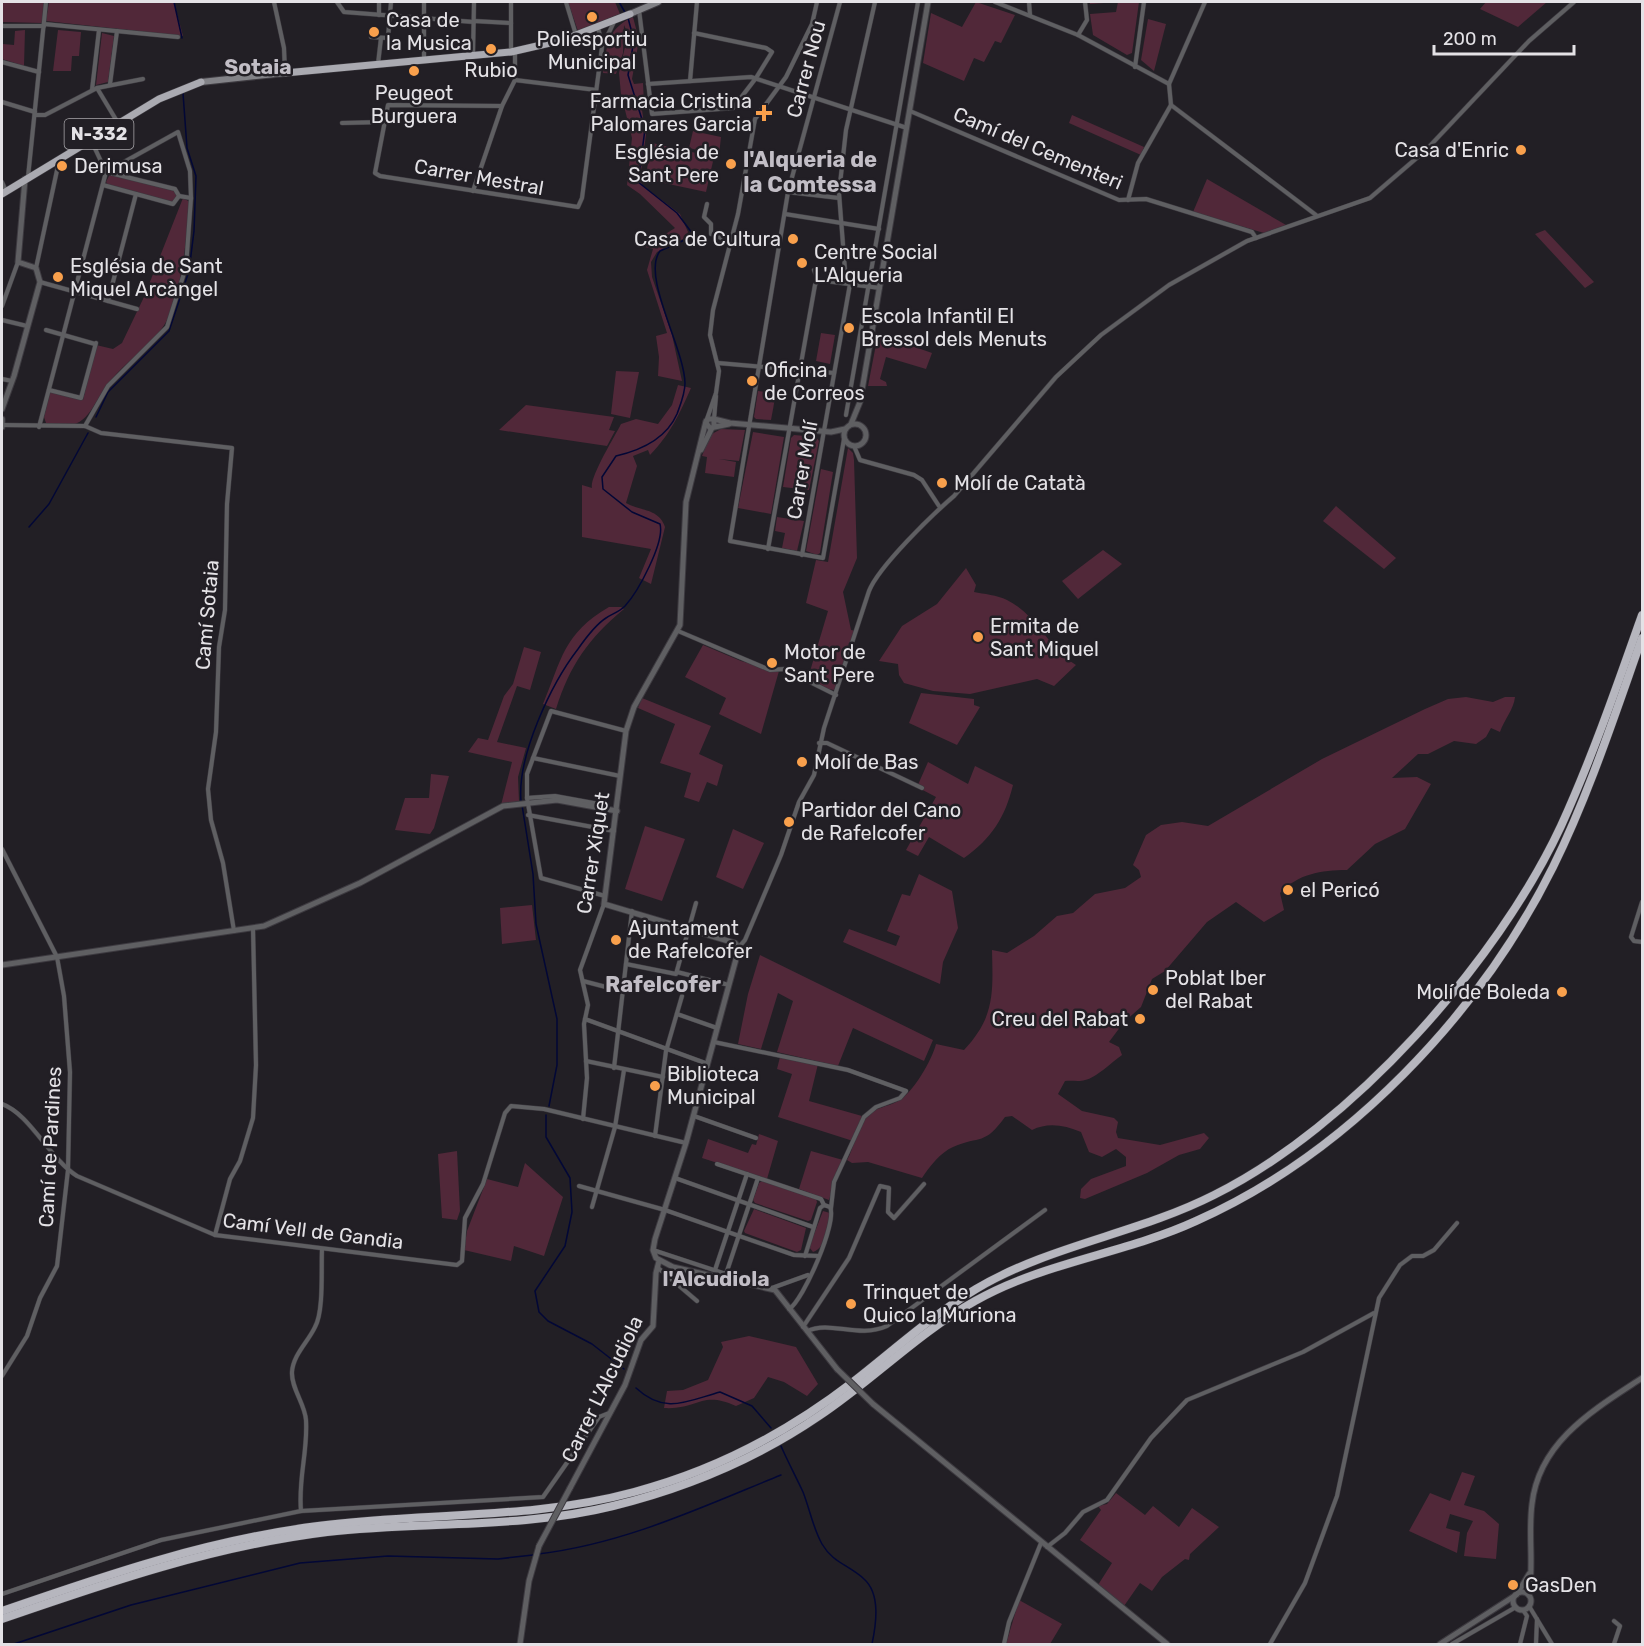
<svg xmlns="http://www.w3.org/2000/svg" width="1644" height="1646" font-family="Rubik,sans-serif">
<rect width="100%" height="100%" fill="#221f25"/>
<g fill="#512839">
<polygon points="2,2 44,2 42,23 2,22"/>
<polygon points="49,2 174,2 183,36 46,21"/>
<polygon points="568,2 615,2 620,14 578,31"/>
<polygon points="976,2 1015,15 1001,43 995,41 984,62 974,58 964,81 923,63 931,13 962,27"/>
<polygon points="1090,2 1139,2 1132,53 1127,55 1093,35 1090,14 1116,12 1118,2 1090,4"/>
<polygon points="1486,2 1547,2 1518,27 1480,9"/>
<path d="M633 17 639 40 632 79 634 84 643 83 644 104H641L646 135 640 179 642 185 680 214 688 232 685 238 657 252 651 262 652 277 672 335 682 381 658 376 659 357 656 336 667 333 647 270 653 249 645 247 675 228 640 194 627 185 632 138 621 94 619 73 628 34 624 25 623 53 616 74 603 73C607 47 606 29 633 17Z"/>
<polygon points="1148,19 1166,24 1154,71 1141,60"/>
<polygon points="25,30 24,66 2,59 3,44 14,45 15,31"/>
<polygon points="58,30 81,32 79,56 72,56 71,71 53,71"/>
<polygon points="102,33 114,36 108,82 96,85"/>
<polygon points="1072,115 1144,147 1141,155 1069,123"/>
<polygon points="693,131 721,137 719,155 689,148"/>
<polygon points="652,143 714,157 706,192 645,179"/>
<polygon points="110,174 176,191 177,197 173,202 108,185 106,182"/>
<polygon points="1207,179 1286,225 1264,233 1193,212"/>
<path d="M183 198 190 202C187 233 181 307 160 331 146 349 126 362 111 380 90 405 89 436 46 423L44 417 50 392 83 400 96 345 113 349 122 343 144 297Z"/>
<polygon points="1545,230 1594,282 1585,288 1535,234"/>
<polygon points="821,333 835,335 830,364 816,361"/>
<polygon points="878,334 932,353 926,369 886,357 880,379 886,382 887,386 868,386"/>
<polygon points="616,371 639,372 630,418 611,414"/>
<path d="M678 385 691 388C679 415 671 433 650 455L648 450 633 456 637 466 626 503C639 511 659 508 665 527L651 584 639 578 651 549 582 537V485L592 488C589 478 615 436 621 424L636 419 658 424 672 405Z"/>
<polygon points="758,391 776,393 771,420 756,419 754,417"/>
<polygon points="526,405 614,417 609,430 615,431 607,446 499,430"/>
<polygon points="721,429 745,430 739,461 719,459 736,462 734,477 705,473 707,457 702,456 710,435"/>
<polygon points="753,432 784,437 771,514 738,508"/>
<polygon points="794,435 816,437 819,441 809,490 783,487 791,438"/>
<polygon points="848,448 853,453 854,460 857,558 843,592 851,630 856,631 834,690 828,689 808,678 828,611 806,603 816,560 828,562"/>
<polygon points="821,469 833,472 820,553 817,555 806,551"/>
<polygon points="1336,506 1396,558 1384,569 1323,521"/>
<polygon points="777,517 804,521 797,551 782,548 785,533 775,531"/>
<polygon points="1103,550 1122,564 1078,599 1062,581"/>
<path d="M966 568 976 585 974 592C984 594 997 595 1007 600 1036 614 1049 649 1076 665L1054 686 1037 679 970 694 933 691 904 683 899 675 898 664 879 661 902 626 937 604Z"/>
<path d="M609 607H621L624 609C588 639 570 665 556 709L543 704C562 659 563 634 609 607Z"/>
<polygon points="703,645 741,661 779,671 761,734 719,714 726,698 685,677"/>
<polygon points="524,647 541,652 530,690 517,686 497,742 526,748 518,777 519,801 501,805 512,762 468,752 478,738 488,740 504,696 513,684"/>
<polygon points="921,693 974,699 974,705 980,707 957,745 909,723"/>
<path d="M1466 697 1493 702 1505 697H1515C1514 709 1504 720 1500 732L1491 728 1486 737 1476 744 1454 741 1428 754H1418L1392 778 1417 777 1431 784 1405 829 1375 844 1347 870C1321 870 1298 874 1280 893L1284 910 1264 922 1236 902 1207 922 1165 971 1152 979 1141 1007 1124 1022 1109 1042 1119 1047 1122 1055C1112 1062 1096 1078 1085 1080 1079 1082 1072 1080 1065 1081L1058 1094 1082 1111 1114 1118 1118 1122 1116 1132 1118 1138 1160 1145 1204 1133 1209 1138 1200 1149 1179 1155 1147 1173 1085 1199 1080 1198 1081 1189 1091 1179 1126 1166V1157L1116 1149 1102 1157 1089 1152 1081 1132C1064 1125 1048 1122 1032 1130L1012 1116 1005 1117C984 1146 981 1135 953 1147 941 1152 929 1167 922 1178L868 1162 852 1163 847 1160C854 1148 857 1128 866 1118 874 1107 888 1107 898 1101 913 1093 932 1060 936 1044L964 1050C995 1017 993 993 992 950L1007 953 1034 936 1057 916 1073 913 1095 894 1125 888 1141 877 1139 870 1133 865 1146 835 1161 825 1182 822 1208 826 1322 759 1425 709 1448 699Z"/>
<polygon points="642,698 711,726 699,754 723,765 717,786 707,782 699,802 684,797 691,773 660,763 675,724 638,708"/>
<path d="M928 762 968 784 975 766 1013 785C1005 818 991 839 964 858L929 837 918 856 906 850 936 797 917 787Z"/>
<polygon points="431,774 449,776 434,828 430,834 395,830 405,798 429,798"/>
<polygon points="645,826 685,839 662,901 625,889"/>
<polygon points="733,829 764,843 743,889 716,877"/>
<polygon points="919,874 952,891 958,928 943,962 940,984 843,942 849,929 896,946 900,936 887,931 902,894 910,896"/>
<polygon points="532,905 536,940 502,944 500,908"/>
<polygon points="760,955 933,1040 924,1061 853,1028 838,1066 777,1052 793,1001 778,993 761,1049 738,1044 748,994"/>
<polygon points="780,1057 818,1064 809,1101 862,1116 853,1141 778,1117 792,1074 777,1069"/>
<polygon points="759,1134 778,1141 767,1179 702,1158 708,1139 748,1153 752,1144 756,1145"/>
<polygon points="457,1151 460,1211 457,1220 442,1218 438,1154"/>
<polygon points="811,1151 843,1160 829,1200 799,1189"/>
<polygon points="525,1163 563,1197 544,1256 514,1246 511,1261 464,1250 467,1231 487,1179 518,1187"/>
<polygon points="762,1181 816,1199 817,1202 811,1220 808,1221 755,1203 753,1200 759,1183"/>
<polygon points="754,1209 806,1228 801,1250 797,1252 745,1233 744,1231"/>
<path d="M823 1211 830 1213C828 1226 827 1247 813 1252L809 1247Z"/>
<path d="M749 1336 796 1347 818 1384 807 1396 784 1382 768 1377 754 1398 736 1406C701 1390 698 1410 664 1408L667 1391 683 1390 708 1380 723 1347 721 1342Z"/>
<polygon points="1462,1472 1475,1476 1464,1505 1484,1511 1499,1524 1496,1559 1464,1556 1467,1533 1473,1521 1450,1514 1446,1528 1460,1532 1457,1553 1409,1531 1430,1493 1450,1501"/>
<polygon points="1116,1493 1145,1515 1153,1506 1179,1527 1192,1508 1219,1527 1190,1554 1189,1560 1185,1559 1162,1577 1152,1591 1140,1583 1124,1606 1098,1585 1112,1563 1080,1540 1101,1510 1098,1506 1107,1504"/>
<polygon points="1019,1600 1062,1624 1050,1644 1006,1644"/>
</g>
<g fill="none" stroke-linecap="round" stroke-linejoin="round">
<g stroke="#020736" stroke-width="1.5">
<polyline points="174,2 182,38"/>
<polyline points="619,2 626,14"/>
<polyline points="96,417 108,392 169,331 189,271 194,231 196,176 187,148 183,93"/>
<polyline points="29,527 49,504 88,433"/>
<path d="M521 801C517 756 551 684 578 649 585 639 595 625 606 618 612 614 619 612 625 606 638 592 665 542 660 524L632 512 603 489 602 477 616 456C642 450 666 439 677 414 681 403 685 394 685 383 684 347 641 276 660 251L689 238 692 233 677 213 638 182 645 129 628 75 634 40 628 18"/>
<polyline points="522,805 533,874 536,924 557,1019 557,1065 549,1106"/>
<polyline points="546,1115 546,1137 570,1178 572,1212 565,1246 535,1291 539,1312 548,1321 592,1344 624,1369"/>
<path d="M636 1388C665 1415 687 1401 720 1392L752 1406 771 1428"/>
<path d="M781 1446C788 1462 796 1477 803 1492 810 1510 813 1528 822 1544 833 1563 849 1565 864 1579 881 1594 876 1625 872 1644"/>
<path d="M538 1554C624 1544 702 1507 781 1475"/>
<polyline points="14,1644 131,1605 300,1563 388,1556 498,1559 533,1555"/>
</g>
<g stroke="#3d3a40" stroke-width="5">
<g id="minor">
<polyline points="274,2 284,48 285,72"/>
<polyline points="337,2 344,12 474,22"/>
<polyline points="379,2 379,15"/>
<polyline points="511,2 511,51"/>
<polyline points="566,2 576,35"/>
<polyline points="840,2 788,192 730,541 823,558 844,439"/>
<polyline points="995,2 1078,35 1169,84"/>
<polyline points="1029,2 1030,15"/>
<polyline points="639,10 652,114 733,108 756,78 772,52 766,48 694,33"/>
<polyline points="474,21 511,23"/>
<polyline points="44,24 178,37"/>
<polyline points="2,26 44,26"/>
<polyline points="598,28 602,43"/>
<polyline points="1078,35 1087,20 1085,2"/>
<polyline points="371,37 388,38 391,2"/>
<polyline points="473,55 474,2"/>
<polyline points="424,61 424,2"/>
<polyline points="2,62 39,72"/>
<polyline points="378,64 381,38"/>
<polyline points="1135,67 1144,2"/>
<polyline points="515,80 596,90"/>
<polyline points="690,81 697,2"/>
<polyline points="110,84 117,31"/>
<polyline points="648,84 751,77 907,128"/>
<polyline points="1169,84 1205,2"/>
<polyline points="97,88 118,123"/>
<polyline points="92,90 99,30"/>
<polyline points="2,102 35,112"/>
<polyline points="1171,105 1316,215"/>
<polyline points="502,106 388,105 375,173 380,176 578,207 582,198 602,47 614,22"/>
<polyline points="910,111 1119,200 1146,199 1252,232 1256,238"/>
<polyline points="35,115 45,115 97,88 143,79"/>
<polyline points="342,123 383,122"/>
<polyline points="91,140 106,172"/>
<polyline points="106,172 178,132 190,171 191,198"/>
<polyline points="106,172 175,189 179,196"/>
<polyline points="28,177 46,2"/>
<polyline points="2,182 6,191"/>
<polyline points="103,185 173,204 179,196"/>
<polyline points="473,191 502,106 515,80 515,51"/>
<polyline points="788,192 839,198"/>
<polyline points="1128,200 1138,163 1171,105 1169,84"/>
<polyline points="707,204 704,217 711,224 711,234 731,242"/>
<polyline points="785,214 879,229"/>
<polyline points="36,268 59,161"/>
<polyline points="814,270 818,280"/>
<polyline points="818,280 880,288"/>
<polyline points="40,282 137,309"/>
<polyline points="846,283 839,193 846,130 875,2"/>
<polyline points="108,301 136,194"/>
<polyline points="2,306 18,262"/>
<polyline points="2,320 27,326"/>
<polyline points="46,330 95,344"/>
<polyline points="718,363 834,373"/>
<polyline points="2,379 12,381"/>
<polyline points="49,390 81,398 96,343"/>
<polyline points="846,415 918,2"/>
<polyline points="707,419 716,393 719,371 710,335 713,310 738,214 755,119 786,77 812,24 817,2"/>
<polyline points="714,419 716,396"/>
<polyline points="3,425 85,426"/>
<polyline points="85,426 101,433 232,448 227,504 225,610 219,647 216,732 208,789 211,820 223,863 234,931"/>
<polyline points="85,426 108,386 167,327 186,267 191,198 179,196"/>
<polyline points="39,427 106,172"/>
<polyline points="854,446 860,460 914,475 922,480 939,506"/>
<polyline points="768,549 815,285 818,280"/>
<polyline points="802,555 850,284"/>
<polyline points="678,631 770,670 784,669 836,695"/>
<polyline points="819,743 827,743 922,788"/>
<polyline points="533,758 620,776"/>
<polyline points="527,798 541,878 605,896"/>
<polyline points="601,808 599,804 555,796 527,798 527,774 551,711 626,731"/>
<polyline points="528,815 614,831"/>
<polyline points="2,849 57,957 64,996 70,1072 68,1170 57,1266 40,1298 27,1336 2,1376"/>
<polyline points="1642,902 1631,937 1634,941 1642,942"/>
<path d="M739 947 745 940 781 855 799 802 814 775 824 728 869 591C879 566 933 514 954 496L1056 377 1101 335 1169 285 1247 241 1370 198 1426 150 1529 41 1574 2"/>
<polyline points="626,964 676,974 696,903"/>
<polyline points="677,972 729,985"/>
<polyline points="583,981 606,987"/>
<polyline points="677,1014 717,1028"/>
<polyline points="585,1019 708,1064"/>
<polyline points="714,1042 848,1070 906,1091 900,1098 876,1107 864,1117 834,1182 831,1208"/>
<polyline points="586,1061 663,1077"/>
<polyline points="614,1068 632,911"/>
<path d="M2 1104C30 1114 49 1158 77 1176L215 1235 457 1265 462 1261 465 1218 483 1184 505 1113 511 1106 544 1109 686 1143"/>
<polyline points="694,1116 756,1138"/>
<polyline points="583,1119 587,1078 584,1024 588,1005 580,970 604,904"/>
<polyline points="655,1136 666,1051 682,996"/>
<polyline points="717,1164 821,1199 824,1205"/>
<polyline points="675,1178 813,1227"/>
<polyline points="579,1186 665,1210 794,1255 819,1256"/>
<polyline points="592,1207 615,1127 624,1070"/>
<polyline points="215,1235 230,1179 240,1161 253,1118 256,1065 253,928"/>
<polyline points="653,1250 726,1274 758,1178"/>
<polyline points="657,1267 697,1301"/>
<polyline points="715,1270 747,1174"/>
<polyline points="772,1288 808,1275"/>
<path d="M789 1309C803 1301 838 1221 830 1207L824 1205 820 1208 805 1256"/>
<polyline points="803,1327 849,1258 880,1186 889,1188 888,1212 894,1218 924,1184"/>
<path d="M807 1331C831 1320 858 1339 887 1326L1045 1210"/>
<path d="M301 1511C298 1478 308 1452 306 1420 305 1404 291 1388 292 1372 293 1355 308 1342 315 1327 324 1311 321 1269 322 1249"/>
<polyline points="1047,1547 1065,1533 1083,1512 1107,1500 1151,1438 1187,1400 1303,1352 1374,1313"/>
<polyline points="2,1594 161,1540 301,1511 543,1497 599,1417 609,1413"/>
<polyline points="1529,1606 1552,1644"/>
<polyline points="1614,1621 1620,1626 1614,1644"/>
<polyline points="1004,1644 1009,1622 1041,1543"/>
<polyline points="1270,1644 1305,1583 1337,1496 1379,1298 1400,1265 1412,1256 1423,1256 1434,1250 1457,1223"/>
<polyline points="1452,1644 1516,1607"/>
<polyline points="1520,1644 1527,1616 1523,1610"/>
<polyline points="1536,1644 1537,1619"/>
</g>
</g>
<g stroke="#3d3a40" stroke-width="7">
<g id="tertiary">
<polyline points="2,409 14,376 40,282 36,268 18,262 25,179"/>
<polyline points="2,419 2,427"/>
<polyline points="714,419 730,423 831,432 845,429"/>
<polyline points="706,421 686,502 680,625 634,707 626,731 604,904 735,943 739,948 686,1143 655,1239 653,1250 656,1258 673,1267 775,1290 837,1369"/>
<circle cx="855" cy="435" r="11"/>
<polyline points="851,424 860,402 928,2"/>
<polyline points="714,426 714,419 708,419 706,423 710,428 729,424"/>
<polyline points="701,450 712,428"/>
<polyline points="2,965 264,926 360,883 503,806 557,800 617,811"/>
<polyline points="873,1404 1167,1644"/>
<polyline points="570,1488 625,1385 641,1340 653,1326 656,1273 659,1261"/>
<circle cx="1522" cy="1601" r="9"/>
<polyline points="1517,1594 1529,1574"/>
<path d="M1529 1595C1534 1565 1528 1534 1532 1504 1539 1441 1595 1409 1642 1378"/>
<polyline points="520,1644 529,1581 539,1546"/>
<polyline points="1440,1644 1516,1595"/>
</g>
</g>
<g stroke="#3d3a40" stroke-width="8">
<g id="secondary">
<polyline points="630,14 658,2"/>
<polyline points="201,82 285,73"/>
</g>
</g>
<g stroke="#3d3a40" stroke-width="8">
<g id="trunk">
<polyline points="285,73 511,52 563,40 630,14"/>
<polyline points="2,194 159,99 201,82"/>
</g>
</g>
<g stroke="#3d3a40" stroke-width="9">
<g id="motorway">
<path d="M2 1611C106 1575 208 1540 318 1526 423 1512 531 1520 634 1492 714 1471 788 1432 853 1382 894 1350 931 1316 976 1289 1050 1245 1137 1234 1214 1195 1351 1127 1497 963 1561 826 1592 758 1617 686 1642 615"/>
<path d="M2 1619C109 1582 214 1546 327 1532 422 1521 521 1529 613 1506 686 1488 756 1459 819 1416 873 1380 918 1333 975 1301 1044 1262 1124 1254 1196 1221 1347 1154 1480 1014 1553 867 1589 794 1615 714 1642 638"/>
</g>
</g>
<use href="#minor" stroke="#5f5f62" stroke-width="4"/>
<use href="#tertiary" stroke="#5f5f62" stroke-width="5"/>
<use href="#secondary" stroke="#828287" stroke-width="6"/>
<use href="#trunk" stroke="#aaaab1" stroke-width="7"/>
<use href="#motorway" stroke="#b6b6be" stroke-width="8"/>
<g stroke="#3d3a40" stroke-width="7" stroke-linecap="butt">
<g id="tertiary-bridge">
<polyline points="837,1369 873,1404"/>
<polyline points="539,1546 570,1488"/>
</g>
</g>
<use href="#tertiary-bridge" stroke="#5f5f62" stroke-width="5"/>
</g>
<g fill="#f9a04c" stroke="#221f25" stroke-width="2">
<circle cx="592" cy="17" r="6"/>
<circle cx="374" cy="32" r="6"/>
<circle cx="491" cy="49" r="6"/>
<circle cx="414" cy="71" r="6"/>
<path d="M761 104h6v6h6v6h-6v6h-6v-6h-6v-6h6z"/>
<circle cx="1521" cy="150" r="6"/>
<circle cx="731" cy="164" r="6"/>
<circle cx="62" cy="166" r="6"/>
<circle cx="793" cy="239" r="6"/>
<circle cx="802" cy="263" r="6"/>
<circle cx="58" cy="277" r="6"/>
<circle cx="849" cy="328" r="6"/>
<circle cx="752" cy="381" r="6"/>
<circle cx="942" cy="483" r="6"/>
<circle cx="978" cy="637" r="6"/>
<circle cx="772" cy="663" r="6"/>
<circle cx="802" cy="762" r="6"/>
<circle cx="789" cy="822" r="6"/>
<circle cx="1288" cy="890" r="6"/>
<circle cx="616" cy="940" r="6"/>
<circle cx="1153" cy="990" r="6"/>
<circle cx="1562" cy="992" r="6"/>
<circle cx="1140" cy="1019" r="6"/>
<circle cx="655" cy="1086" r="6"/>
<circle cx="851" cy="1304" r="6"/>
<circle cx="1513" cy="1585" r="6"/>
</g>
<g text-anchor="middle" stroke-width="5" stroke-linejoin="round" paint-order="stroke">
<rect fill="#221f25" stroke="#aaa8ac" stroke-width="1.5" x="64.5" y="119" width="69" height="30" rx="4.5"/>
<g font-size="18" font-weight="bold" fill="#e4e2e6">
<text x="99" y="140">N-332</text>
</g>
<g font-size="20" fill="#e4e2e6" stroke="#221f25" text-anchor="start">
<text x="386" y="27">Casa de<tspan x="386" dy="23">la Musica</tspan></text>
<text x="592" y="46" text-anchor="middle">Poliesportiu<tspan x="592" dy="23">Municipal</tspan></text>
<text x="491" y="77" text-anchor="middle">Rubio</text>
<text x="414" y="100" text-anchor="middle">Peugeot<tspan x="414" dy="23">Burguera</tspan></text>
<text x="752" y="108" text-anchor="end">Farmacia Cristina<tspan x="752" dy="23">Palomares Garcia</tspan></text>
<text x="1509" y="157" text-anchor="end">Casa d'Enric</text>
<text x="719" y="159" text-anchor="end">Església de<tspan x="719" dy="23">Sant Pere</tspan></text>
<text x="74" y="173">Derimusa</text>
<text x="781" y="246" text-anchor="end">Casa de Cultura</text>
<text x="814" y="259">Centre Social<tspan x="814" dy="23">L'Alqueria</tspan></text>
<text x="70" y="273">Església de Sant<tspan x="70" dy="23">Miquel Arcàngel</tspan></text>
<text x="861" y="323">Escola Infantil El<tspan x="861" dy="23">Bressol dels Menuts</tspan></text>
<text x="764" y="377">Oficina<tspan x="764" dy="23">de Correos</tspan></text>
<text x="954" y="490">Molí de Catatà</text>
<text x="990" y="633">Ermita de<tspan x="990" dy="23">Sant Miquel</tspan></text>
<text x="784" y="659">Motor de<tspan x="784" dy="23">Sant Pere</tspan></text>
<text x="814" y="769">Molí de Bas</text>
<text x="801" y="817">Partidor del Cano<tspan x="801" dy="23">de Rafelcofer</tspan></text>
<text x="1300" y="897">el Pericó</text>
<text x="628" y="935">Ajuntament<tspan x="628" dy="23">de Rafelcofer</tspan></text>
<text x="1165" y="985">Poblat Iber<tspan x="1165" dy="23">del Rabat</tspan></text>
<text x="1550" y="999" text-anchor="end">Molí de Boleda</text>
<text x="1128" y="1026" text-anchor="end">Creu del Rabat</text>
<text x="667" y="1081">Biblioteca<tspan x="667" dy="23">Municipal</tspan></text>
<text x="863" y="1299">Trinquet de<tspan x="863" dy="23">Quico la Muriona</tspan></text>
<text x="1525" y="1592">GasDen</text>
</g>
<g font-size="20" fill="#e4e2e6" stroke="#221f25">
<text transform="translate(806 69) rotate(-75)" y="7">Carrer Nou</text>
<text transform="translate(1038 148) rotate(23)" y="7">Camí del Cementeri</text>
<text transform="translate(479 177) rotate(10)" y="7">Carrer Mestral</text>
<text transform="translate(802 470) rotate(-80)" y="7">Carrer Molí</text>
<text transform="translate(207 615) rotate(-85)" y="7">Camí Sotaia</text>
<text transform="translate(593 853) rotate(-81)" y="7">Carrer Xiquet</text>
<text transform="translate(50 1147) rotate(-87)" y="7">Camí de Pardines</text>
<text transform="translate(313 1231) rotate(7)" y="7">Camí Vell de Gandia</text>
<text transform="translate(602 1389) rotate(-64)" y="7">Carrer L'Alcudiola</text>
</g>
<g font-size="21" font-weight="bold" fill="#c2bec6" stroke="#221f25">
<text x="258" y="74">Sotaia</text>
<text x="716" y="1286">l'Alcudiola</text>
</g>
<g font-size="22" font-weight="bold" fill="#c2bec6" stroke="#221f25">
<text x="810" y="167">l'Alqueria de<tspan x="810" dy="25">la Comtessa</tspan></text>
<text x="663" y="992">Rafelcofer</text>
</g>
</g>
<rect width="1644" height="1646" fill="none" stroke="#e4e2e6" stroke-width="6"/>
<path d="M1434 45v9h140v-9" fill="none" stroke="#e4e2e6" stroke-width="3"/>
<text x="1443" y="45" font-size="18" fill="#e4e2e6" stroke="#221f25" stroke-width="4.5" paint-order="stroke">200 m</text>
</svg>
